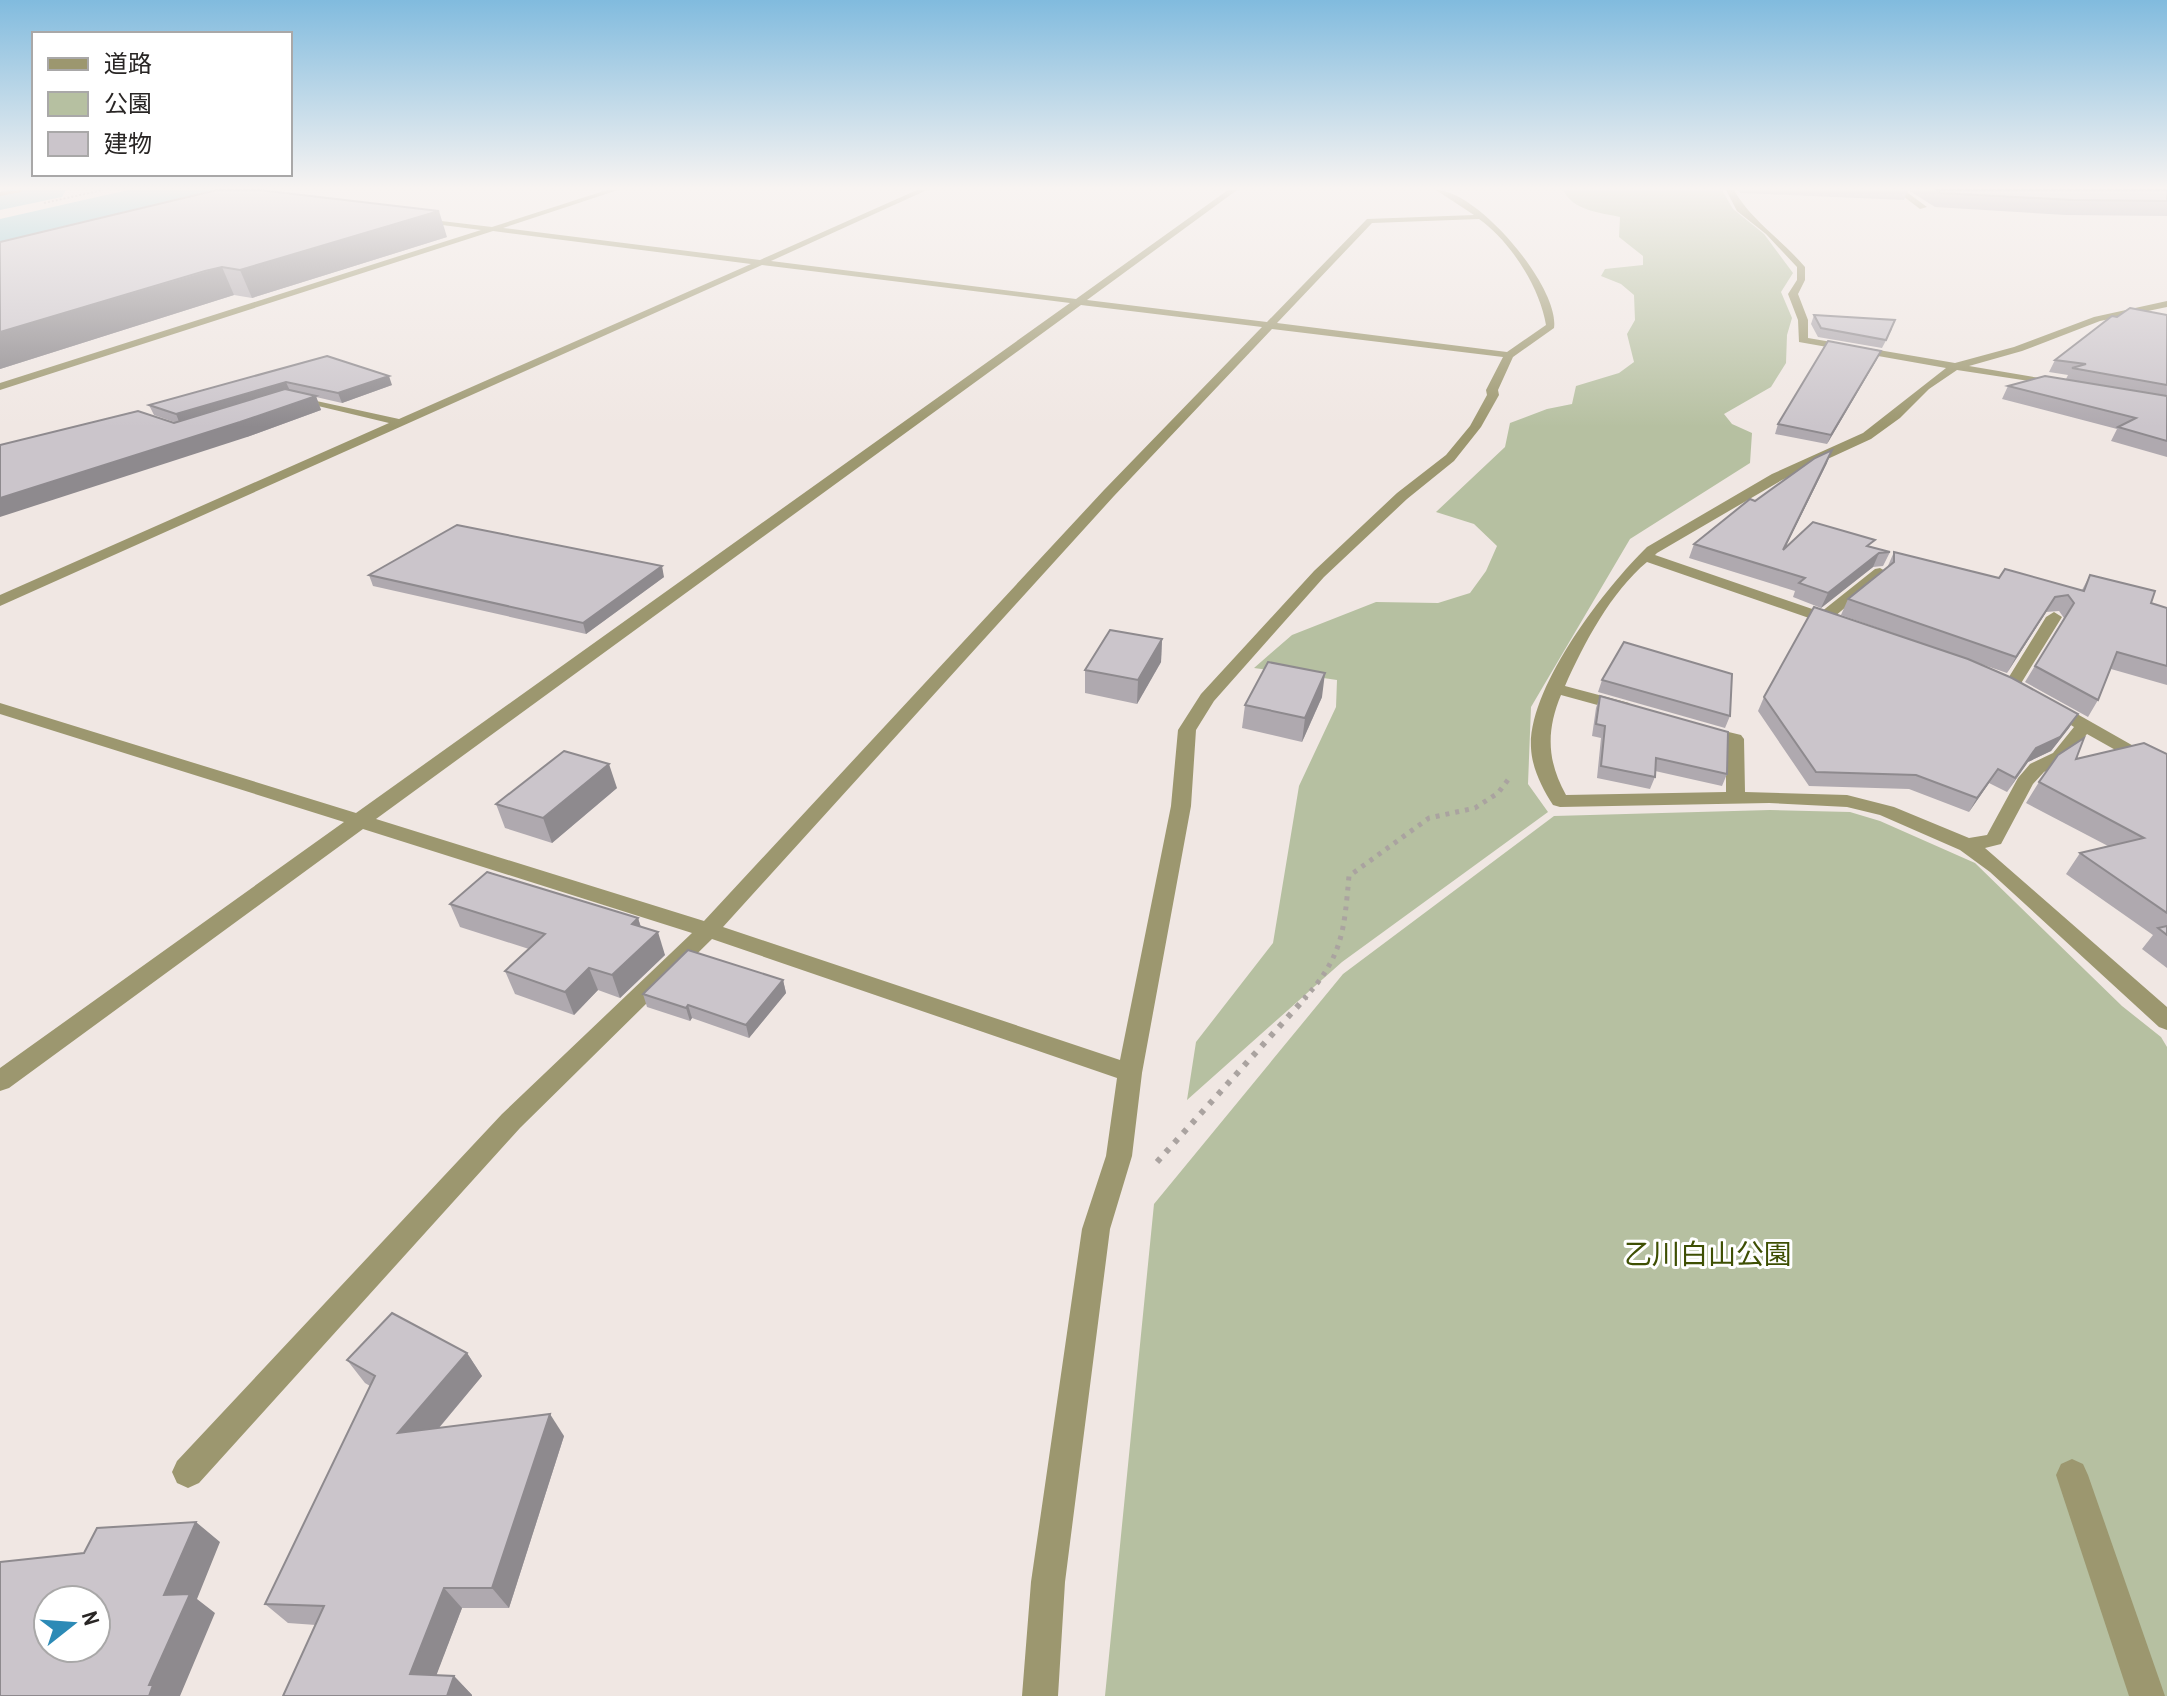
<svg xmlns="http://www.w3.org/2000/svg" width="2167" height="1696" font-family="'Archivo Narrow','Noto Sans JP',sans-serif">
<rect width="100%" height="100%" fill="#f0e7e3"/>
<g fill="#b6c0a1">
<path d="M1563 190H1722L1733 209 1764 234 1793 273 1781 292 1792 318 1787 335 1786 363 1771 387 1724 414 1732 424 1752 433 1750 463 1630 539 1531 707 1528 784 1548 812 1342 962 1187 1100 1196 1042 1273 943 1299 786 1336 707 1337 680 1254 668 1292 635 1376 602 1438 603 1470 593 1486 571 1497 546 1474 524 1436 512 1505 447 1510 423 1547 409 1572 404 1576 386 1619 373 1634 362 1627 334 1635 320 1634 295 1621 284 1601 276 1605 269 1643 265V256L1619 237 1620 217C1598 212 1574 211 1563 190Z"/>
<polygon points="1770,810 1850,812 1880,821 1975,863 2122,1006 2161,1037 2167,1047 2167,1696 1105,1696 1154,1204 1343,974 1554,816"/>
</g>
<polygon fill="#87c5d0" points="128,190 221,190 0,243 0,219"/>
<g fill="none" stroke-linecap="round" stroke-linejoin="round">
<polygon fill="#87c5d0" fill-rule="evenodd" points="7,190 66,190 62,197 0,210 0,192"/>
<polyline stroke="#aaa3a0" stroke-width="2" stroke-dasharray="2 2" stroke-linecap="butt" points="44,203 103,190"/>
<path stroke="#aaa3a0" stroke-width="5" stroke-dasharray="4 6" stroke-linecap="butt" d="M1304 999C1343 956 1344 931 1349 876L1429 818 1475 808 1498 793 1511 776"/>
<polyline stroke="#aaa3a0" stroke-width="6" stroke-dasharray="5 8" stroke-linecap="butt" points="1157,1162 1306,997"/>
<g fill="#9c976f" fill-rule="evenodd">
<polygon points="22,190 21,192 0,196 0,192"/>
<path d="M607 190H618L503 228 760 260 917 190H927L771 261 1076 299 1228 190H1237L1087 300 1267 322 1367 219 1474 215 1436 190C1478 190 1560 288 1554 328L1513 357 1498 390 1499 395 1481 427 1454 461 1407 499 1324 577 1214 701 1196 730 1191 806 1142 1073 1132 1156 1110 1229 1065 1582 1058 1696H1022L1031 1582 1082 1229 1106 1156 1117 1078 712 939 520 1128 199 1483 188 1488 177 1483 172 1472 177 1461 502 1114 692 933 363 829 9 1088 0 1091V1068L344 822 0 714V703L356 813 1070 303 762 265 0 606V595L389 423 289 399V395L399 419 751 264 493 231 0 390V383L481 230 419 222 416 218 492 227ZM1479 219C1510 241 1540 287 1546 325L1507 352 1277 323 1372 223ZM1081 305 1262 327 1104 490 704 921 376 819ZM1272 329 1503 357 1486 390 1487 395 1470 426 1446 455 1397 493 1314 571 1201 694 1178 730 1171 806 1120 1060 723 927 1114 496Z"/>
<path d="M1726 190H1734C1749 218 1783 241 1805 267V280L1798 294 1808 320V338L1955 363 2014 347 2094 317 2167 301V307L2100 321 2022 351 1969 366 2057 381 2062 384 2061 386 1957 370 1929 389 1900 418 1871 439 1782 480 1657 553 1655 555 1821 612 1875 569 1880 568 1887 572 1834 617 1843 622 1835 627 1647 562C1611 592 1584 643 1565 686L1629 703 1632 707 1623 712 1561 695C1546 731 1547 761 1566 795L1726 792V742L1698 735 1695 731 1704 726 1741 735 1744 739 1745 792 1847 795 1894 807 1969 838 1987 835 2018 778 2030 764 2053 753 2074 727 2041 706 2050 701 2056 702 2167 765V779L2087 734 2065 761 2044 772 2033 784 2001 844 1985 848 2167 1007V1030L2159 1027 1990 872 1960 850 1880 815 1847 807 1769 803 1560 807 1553 805C1542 788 1532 768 1531 748 1528 687 1605 588 1647 547L1772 474 1863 433 1946 368 1799 342 1798 320 1788 294 1797 280V267L1766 234 1737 211Z"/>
<polygon points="1895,190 1904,190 1927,207 1920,209"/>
<polygon points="2054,612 2062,617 2020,685 2018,689 2006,689 2004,685 2046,617"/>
<polygon points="2072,1459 2083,1464 2088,1475 2165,1696 2129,1696 2056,1475 2061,1464"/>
</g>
</g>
<g fill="#afa9af">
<polygon points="1738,190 1908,190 1904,200 1740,193"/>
<polygon points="1908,190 2167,190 2167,216 2066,215 1935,207"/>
<polygon points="447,237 252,298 234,295 218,300 0,369 0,242"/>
<polygon points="1814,315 1892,329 1882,348 1818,337 1811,324"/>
<polygon points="2167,315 2167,457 2111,441 2117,429 2002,399 2008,386 2066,379 2068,375 2049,372 2055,360 2117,317"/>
<polygon points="327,356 392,385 342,403 316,397 321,410 247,437 174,423 177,423 154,415 149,405"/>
<polygon points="1877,359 1827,444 1775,434 1778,424"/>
<polygon points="1827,463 1785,548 1871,548 1890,552 1883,566 1873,567 1821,608 1793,597 1795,591 1689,558 1694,544 1755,501"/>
<polygon points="1894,552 1999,578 2082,590 2090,575 2151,603 2167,608 2167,685 2111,669 2098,700 2088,717 2025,682 2064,618 2059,611 2046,612 2007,673 1978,663 2078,714 2069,728 2051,751 2028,762 2007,792 1989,783 1969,812 1909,789 1809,786 1758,711 1764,697 1918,642 1841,615 1848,599 1887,568"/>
<polygon points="369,575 664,577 586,634 373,586"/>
<polygon points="1162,639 1161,662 1137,704 1085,693 1085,670"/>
<polygon points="1602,680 1730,716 1725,728 1598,692"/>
<polygon points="1600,696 1727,774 1722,786 1655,771 1655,777 1650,789 1597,778 1601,738 1592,736 1596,708"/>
<polygon points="1322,697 1302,742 1242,728 1245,705"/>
<polygon points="2167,754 2167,968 2142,949 2153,935 2066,874 2080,853 2108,846 2026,803 2039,782 2076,759"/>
<polygon points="617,788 552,843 505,828 496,804"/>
<polygon points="450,904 638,918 641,927 665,955 620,998 598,990 574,1015 515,994 505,971 529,949 460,927"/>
<polygon points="783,980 786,993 749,1038 692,1018 690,1021 647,1007 643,994"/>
<polygon points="467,1353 482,1376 439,1428 564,1436 509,1608 462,1608 436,1675 454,1676 472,1695 472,1696 283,1696 316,1625 288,1623 265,1604 370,1386 365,1383 347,1360"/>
</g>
<g fill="#8e8a8e">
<polygon points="439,211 447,237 252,298 240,270"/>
<polygon points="222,267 234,295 0,369 0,332"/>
<polygon points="1881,351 1877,359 1827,444 1831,435"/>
<polygon points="389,376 392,385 342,403 338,393"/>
<polygon points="286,382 290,391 180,424 176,414"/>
<polygon points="316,396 321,410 247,437 0,517 0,498"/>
<polygon points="1832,450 1827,463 1777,564 1783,550"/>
<polygon points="1879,553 1873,567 1821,608 1828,593"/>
<polygon points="662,566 664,577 586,634 583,623"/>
<polygon points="2055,597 2046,612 2007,673 2016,657"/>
<polygon points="1162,639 1161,662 1137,704 1138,680"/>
<polygon points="1325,673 1322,697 1302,742 1305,718"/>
<polygon points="2078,714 2069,728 2051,751 2028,762 2007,792 2036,748"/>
<polygon points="609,764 617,788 552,843 543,818"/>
<polygon points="1998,769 1989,783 1969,812 1977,798"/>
<polygon points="638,918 645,941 632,924"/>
<polygon points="658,932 665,955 620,998 612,975"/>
<polygon points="589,968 598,990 574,1015 565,992"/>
<polygon points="783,980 786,993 749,1038 746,1025"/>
<polygon points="688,1005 692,1018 690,1021 686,1008"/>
<polygon points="467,1353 482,1376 416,1455 398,1433"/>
<polygon points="550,1414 564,1436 509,1608 492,1588"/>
<polygon points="196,1522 220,1542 197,1599 215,1613 180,1696 149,1696 149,1685 164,1595"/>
<polygon points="444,1588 462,1608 430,1692 410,1674"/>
<polygon points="454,1676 472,1695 472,1696 447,1696"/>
</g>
<g fill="#cbc5cb" stroke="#8e8a8e" stroke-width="2" fill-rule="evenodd">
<polygon points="217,190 259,190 439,211 240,270 222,267 205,271 0,332 0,242"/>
<polygon points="1937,190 2167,190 2167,201 2073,200 1941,193"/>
<polygon points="2130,308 2167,315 2167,385 2072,368 2086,364 2055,360 2112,316 2117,317"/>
<polygon points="1814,315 1895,320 1886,340 1821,328"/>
<polygon points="1828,341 1881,351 1831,435 1778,424"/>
<polygon points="327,356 389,376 338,393 286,382 176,414 149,405"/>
<polygon points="2045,376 2167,396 2167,441 2118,427 2136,418 2008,386"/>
<polygon points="285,389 316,396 240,422 0,498 0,445 138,411 174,423"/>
<polygon points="1832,450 1783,550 1813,522 1875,540 1867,546 1890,552 1879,553 1828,593 1799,583 1805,578 1694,544 1750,499 1755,501 1815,458"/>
<polygon points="457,525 662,566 583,623 369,575"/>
<polygon points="1894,552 1999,578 2005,569 2084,591 2090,575 2155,591 2151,603 2167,608 2167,666 2117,652 2098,700 2035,666 2074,603 2068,595 2055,597 2016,657 1848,599 1894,562"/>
<polygon points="1814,607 1968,659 2012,678 2078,714 2060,737 2036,748 2015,778 1998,769 1977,798 1916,775 1816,772 1764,697"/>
<polygon points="1110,630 1162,639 1138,680 1085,670"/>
<polygon points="1624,642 1732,674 1730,716 1602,680"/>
<polygon points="1268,662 1325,673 1305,718 1245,705"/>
<polygon points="1600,696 1728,732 1727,774 1656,758 1655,777 1601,766 1605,726 1596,724"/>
<polygon points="2084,738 2076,759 2144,743 2167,754 2167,913 2080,853 2144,838 2039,782 2058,755"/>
<polygon points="564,751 609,764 543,818 496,804"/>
<polygon points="487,872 638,918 632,924 658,932 612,975 589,968 565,992 505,971 545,934 450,904"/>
<polygon points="2167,926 2167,935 2158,928"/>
<polygon points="688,950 783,980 746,1025 688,1005 686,1008 643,994"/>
<polygon points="392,1313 467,1353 398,1433 550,1414 492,1588 444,1588 410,1674 454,1676 447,1696 283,1696 324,1606 265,1604 375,1376 347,1360"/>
<path d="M196 1522 164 1595 190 1594 149 1685H153L149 1696H0V1562L84 1553 97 1528ZM48 1600H96V1648H48Z"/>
</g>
<linearGradient id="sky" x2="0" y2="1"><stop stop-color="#81bbde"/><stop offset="0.44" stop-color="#f8f4f2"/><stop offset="1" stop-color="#f8f4f2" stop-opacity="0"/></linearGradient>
<rect width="2167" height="427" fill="url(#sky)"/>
<g text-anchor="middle" stroke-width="6" stroke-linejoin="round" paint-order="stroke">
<g font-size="28" fill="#3e4f03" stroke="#fff">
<text x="1708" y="1264">乙川白山公園</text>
</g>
</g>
<rect x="32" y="32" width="260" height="144" fill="#ffffff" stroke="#a9a8a8" stroke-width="2"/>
<rect x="48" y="58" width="40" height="12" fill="#9c976f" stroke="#a9a8a8" stroke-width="2"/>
<text x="104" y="72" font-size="24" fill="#292625">道路</text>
<rect x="48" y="92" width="40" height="24" fill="#b6c0a1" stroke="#a9a8a8" stroke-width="2"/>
<text x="104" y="112" font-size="24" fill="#292625">公園</text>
<rect x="48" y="132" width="40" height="24" fill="#cbc5cb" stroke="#a9a8a8" stroke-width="2"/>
<text x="104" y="152" font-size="24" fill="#292625">建物</text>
<g transform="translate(72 1624) rotate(73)"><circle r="38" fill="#ffffff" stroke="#a9a8a8" stroke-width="2"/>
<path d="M0-6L14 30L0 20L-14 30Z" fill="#2c8ab6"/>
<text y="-12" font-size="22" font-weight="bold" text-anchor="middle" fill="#292625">N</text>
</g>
</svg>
